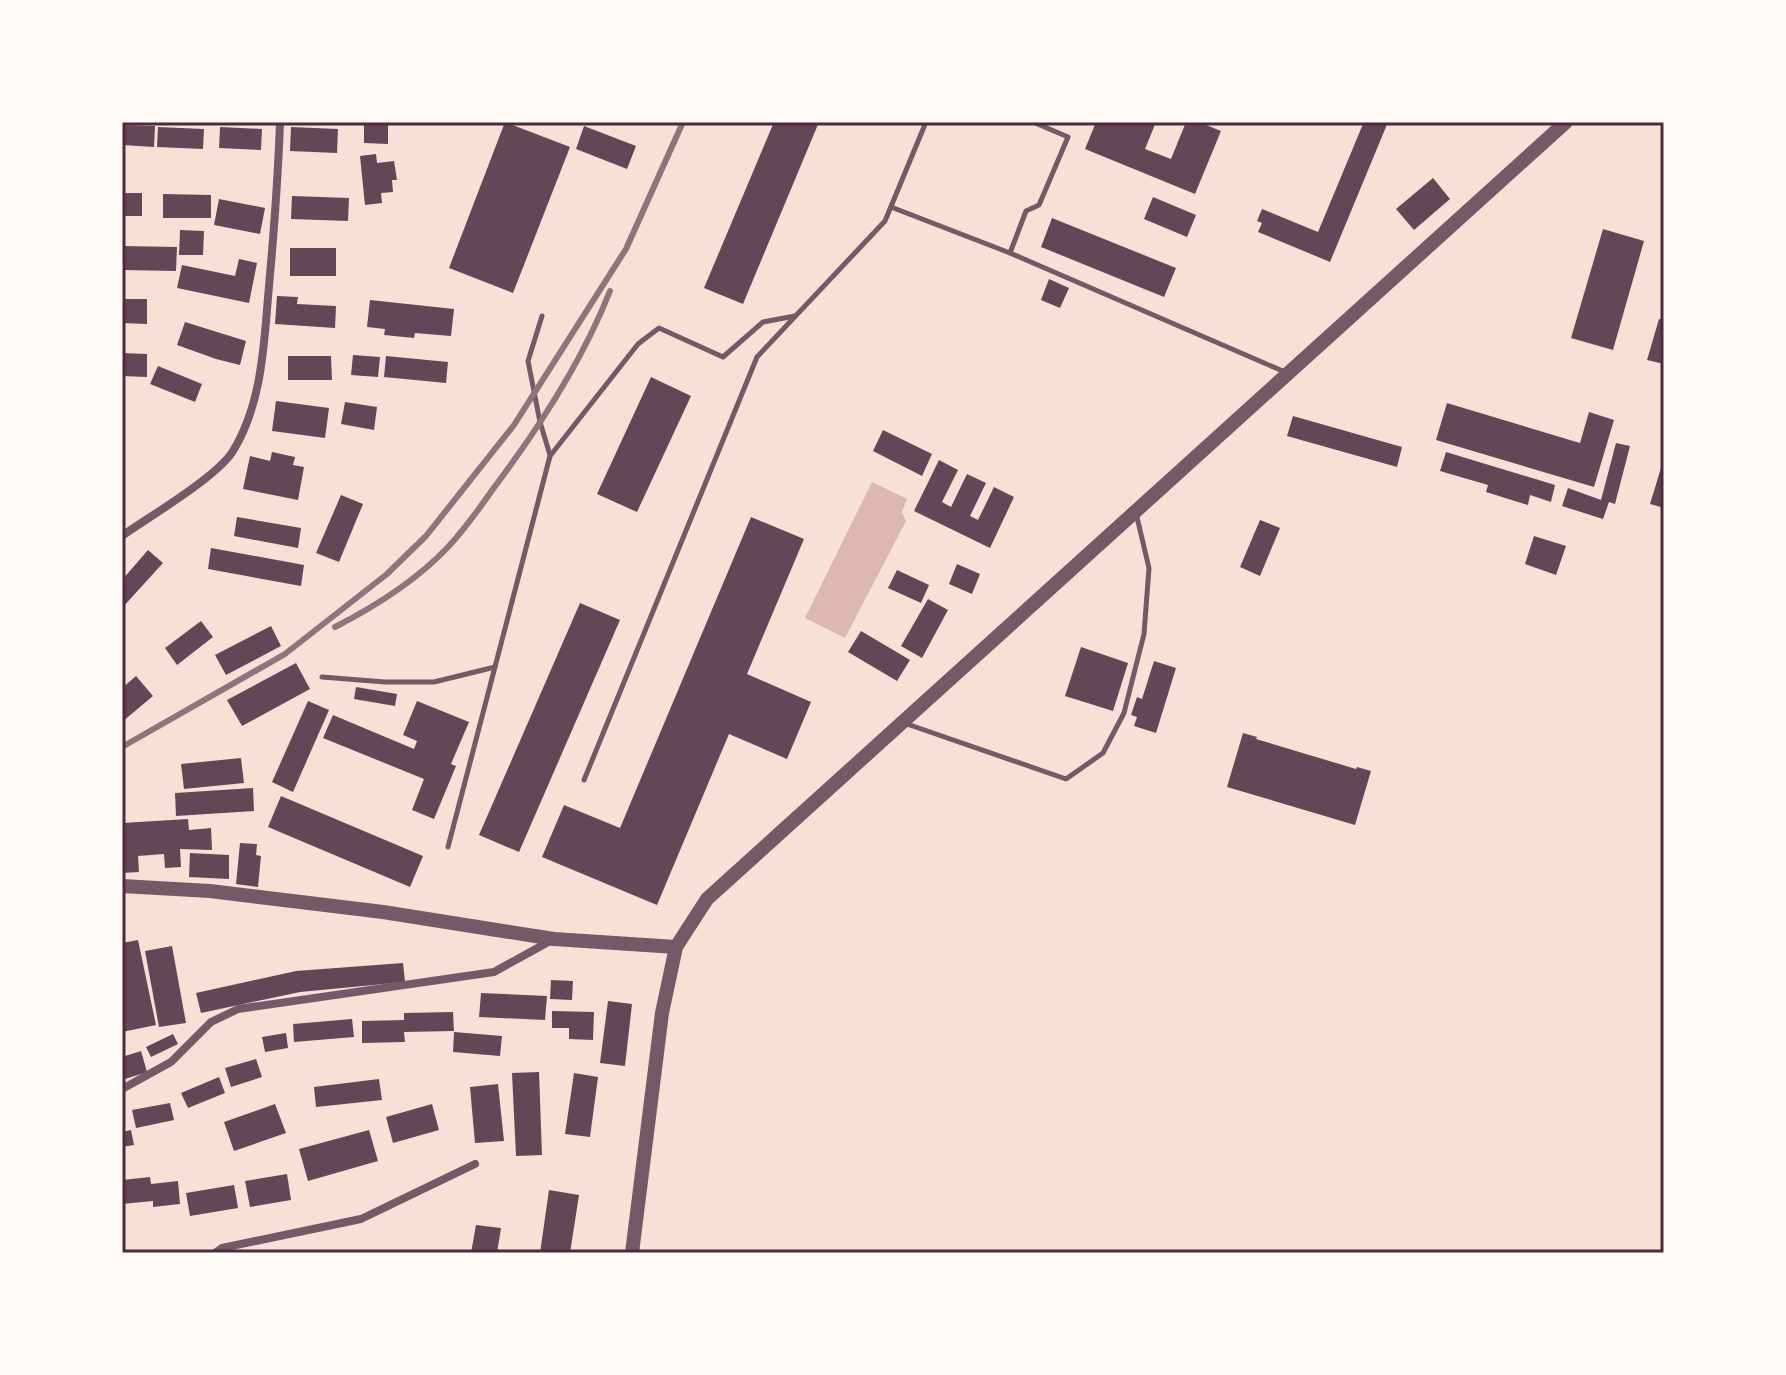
<svg xmlns="http://www.w3.org/2000/svg" width="1786" height="1375" font-family="'Open Sans',sans-serif">
<rect width="100%" height="100%" fill="#f7e1d7"/>
<polygon fill="#dcb8b0" points="872,482 907,499 902,512 906,521 845,638 805,618"/>
<g fill="#644757">
<polygon points="364,122 388,122 388,144 364,143"/>
<polygon points="505,122 570,147 513,293 449,268"/>
<polygon points="774,122 819,122 743,304 704,288"/>
<polygon points="1096,122 1156,122 1145,149 1171,159 1186,122 1199,122 1221,131 1195,194 1085,149"/>
<polygon points="1357,122 1388,122 1330,262 1258,232 1262,223 1257,221 1262,209 1318,232 1363,124"/>
<polygon points="122,125 155,126 154,147 122,145"/>
<polygon points="584,126 636,146 627,169 576,149"/>
<polygon points="158,127 204,129 203,149 157,147"/>
<polygon points="220,127 262,129 261,150 219,148"/>
<polygon points="291,127 338,129 337,153 290,151"/>
<polygon points="376,154 377,163 394,161 397,180 392,180 393,192 381,193 382,203 365,205 360,156"/>
<polygon points="1433,178 1450,199 1414,230 1396,209"/>
<rect x="122" y="193" width="20" height="23"/>
<polygon points="163,194 211,195 211,218 163,218"/>
<polygon points="292,196 349,198 348,221 291,219"/>
<polygon points="1153,197 1196,215 1187,237 1144,219"/>
<polygon points="219,199 265,208 260,234 214,225"/>
<polygon points="1052,218 1176,268 1164,297 1041,247"/>
<polygon points="1603,229 1644,241 1613,350 1571,338"/>
<polygon points="180,230 204,231 203,255 179,255"/>
<polygon points="122,246 177,247 176,271 122,270"/>
<rect x="290" y="248" width="46" height="28"/>
<polygon points="239,259 257,263 249,303 177,288 182,265 235,276"/>
<polygon points="1049,279 1069,288 1060,308 1041,300"/>
<polygon points="277,296 298,297 297,304 336,306 335,328 275,324"/>
<polygon points="122,299 147,299 147,324 122,323"/>
<polygon points="370,300 454,309 451,336 415,333 414,338 384,335 385,329 367,327"/>
<polygon points="1659,319 1664,320 1664,364 1647,360"/>
<polygon points="185,322 246,341 240,365 216,359 177,345"/>
<polygon points="122,353 147,354 147,377 122,376"/>
<polygon points="353,355 380,357 378,377 351,375"/>
<polygon points="288,356 331,356 332,380 288,380"/>
<polygon points="386,356 448,362 446,383 384,377"/>
<polygon points="158,366 202,384 195,402 150,384"/>
<polygon points="651,377 691,396 637,512 597,494"/>
<polygon points="276,401 329,408 325,438 272,431"/>
<polygon points="345,402 377,407 374,430 341,424"/>
<polygon points="1447,403 1580,443 1589,412 1614,420 1594,487 1436,440"/>
<polygon points="1293,416 1402,447 1397,467 1287,436"/>
<polygon points="883,430 932,454 922,476 873,451"/>
<polygon points="1616,443 1630,446 1615,504 1609,502 1603,519 1562,506 1568,488 1601,500"/>
<polygon points="272,452 295,457 293,465 304,467 298,500 243,489 250,456 270,461"/>
<polygon points="1446,452 1555,485 1551,502 1530,495 1528,505 1486,492 1488,485 1440,471"/>
<polygon points="1664,458 1664,508 1650,504"/>
<polygon points="939,460 958,470 942,502 951,507 967,474 986,483 970,516 978,520 994,487 1014,497 990,548 914,511"/>
<polygon points="341,495 363,504 339,562 316,553"/>
<polygon points="237,517 301,528 298,548 234,536"/>
<polygon points="751,517 804,539 747,674 811,702 787,759 729,734 657,905 542,857 564,805 620,828"/>
<polygon points="1260,520 1280,528 1260,576 1240,567"/>
<polygon points="1534,536 1566,546 1556,575 1525,564"/>
<polygon points="211,548 304,565 301,586 208,569"/>
<polygon points="148,550 163,563 122,608 122,580"/>
<polygon points="957,564 980,574 972,594 949,584"/>
<polygon points="897,570 929,585 921,603 888,588"/>
<polygon points="928,599 948,610 922,658 901,646"/>
<polygon points="580,603 620,620 519,852 479,835"/>
<polygon points="201,621 213,637 177,665 165,648"/>
<polygon points="271,626 281,646 226,675 215,655"/>
<polygon points="861,631 910,660 897,681 848,652"/>
<polygon points="1081,647 1128,663 1113,711 1065,696"/>
<polygon points="1154,661 1176,668 1156,733 1134,726 1137,717 1131,715 1137,697 1142,699"/>
<polygon points="296,663 310,689 242,726 227,700"/>
<polygon points="136,676 153,696 122,722 122,688"/>
<polygon points="356,687 397,694 395,706 354,699"/>
<polygon points="308,701 329,710 293,792 272,782"/>
<polygon points="417,701 469,722 451,764 456,766 434,819 412,810 424,779 323,738 333,715 414,749 417,741 403,735"/>
<polygon points="1243,733 1257,737 1256,739 1356,769 1357,767 1371,771 1355,825 1227,787"/>
<polygon points="241,758 244,783 184,789 181,764"/>
<polygon points="253,788 254,811 176,816 175,793"/>
<polygon points="281,796 423,856 410,887 268,827"/>
<polygon points="188,819 189,830 211,828 212,850 180,849 181,867 165,868 164,854 138,856 139,872 123,873 122,823"/>
<polygon points="240,843 257,844 256,855 261,856 258,887 236,884"/>
<polygon points="190,853 229,855 229,879 189,877"/>
<polygon points="138,940 156,1025 122,1032 122,943"/>
<polygon points="172,946 186,1023 159,1027 145,951"/>
<polygon points="403,963 405,982 300,992 201,1013 196,993 296,971"/>
<polygon points="551,980 573,981 572,1000 550,999"/>
<polygon points="481,993 547,996 545,1020 479,1017"/>
<polygon points="608,1001 632,1004 625,1066 600,1063"/>
<polygon points="552,1011 594,1012 593,1040 569,1039 569,1028 552,1028"/>
<polygon points="453,1012 454,1031 404,1032 405,1042 362,1043 362,1021 404,1020 404,1013"/>
<polygon points="352,1019 354,1037 294,1042 293,1024"/>
<polygon points="454,1032 502,1036 500,1056 453,1052"/>
<polygon points="286,1033 288,1048 265,1052 262,1037"/>
<polygon points="173,1034 178,1044 151,1057 146,1047"/>
<polygon points="141,1051 147,1072 122,1080 122,1057"/>
<polygon points="256,1059 262,1077 231,1087 225,1068"/>
<polygon points="539,1072 542,1155 516,1156 512,1073"/>
<polygon points="574,1073 598,1077 590,1137 565,1134"/>
<polygon points="219,1077 225,1093 188,1108 181,1093"/>
<polygon points="379,1079 382,1100 316,1107 314,1087"/>
<polygon points="498,1084 504,1141 475,1143 470,1087"/>
<polygon points="170,1103 174,1120 136,1128 132,1110"/>
<polygon points="275,1104 286,1133 234,1151 224,1122"/>
<polygon points="432,1104 439,1130 393,1143 386,1117"/>
<polygon points="131,1130 134,1145 122,1147 122,1132"/>
<polygon points="369,1130 378,1161 308,1181 299,1149"/>
<polygon points="287,1174 291,1200 250,1207 245,1181"/>
<polygon points="150,1177 151,1184 178,1181 180,1204 153,1207 153,1201 122,1204 122,1180"/>
<polygon points="234,1185 238,1208 190,1216 186,1193"/>
<polygon points="549,1190 579,1195 570,1253 540,1253"/>
<polygon points="476,1225 501,1228 497,1253 471,1253"/>
</g>
<g fill="none" stroke-linecap="round" stroke-linejoin="round">
<g stroke="#755966" stroke-width="5">
<polyline points="891,207 1010,253 1026,211 1039,205 1068,137 1033,122"/>
<polyline points="1010,253 1285,372"/>
<polyline points="542,316 528,361 540,422 550,455"/>
<polyline points="322,677 385,682 434,682 495,667"/>
<polyline points="907,724 1066,779 1103,753 1124,713 1144,634 1149,568 1136,513"/>
<polyline points="584,780 757,357 885,221 926,122"/>
<polyline points="448,847 550,456 638,344 659,328 723,357 763,322 795,316"/>
</g>
<g stroke="#755966" stroke-width="8">
<path d="M122 536C150 516 217 477 233 451 263 402 264 341 269 286 274 231 278 177 280 122"/>
<polyline points="122,1089 171,1062 211,1022 238,1009 494,972 552,940"/>
<polyline points="215,1253 222,1248 361,1219 475,1164"/>
</g>
<g stroke="#755966" stroke-width="14">
<polyline points="122,886 210,891 383,912 554,939 676,947"/>
<polyline points="632,1253 662,1013 676,947 707,899 1566,122"/>
</g>
<g stroke="#8f747c" stroke-width="6">
<path d="M335 627C376 606 416 581 448 547 465 529 479 509 493 489 539 428 582 362 610 291"/>
<polyline points="122,747 285,654 387,574 426,536 514,425 626,249 683,122"/>
</g>
</g>
<rect width="1786" height="1375" fill="none" stroke="#fffaf5" stroke-width="248"/>
<rect x="124" y="124" width="1538" height="1127" fill="none" stroke="#4a2c40" stroke-width="3"/>
</svg>
